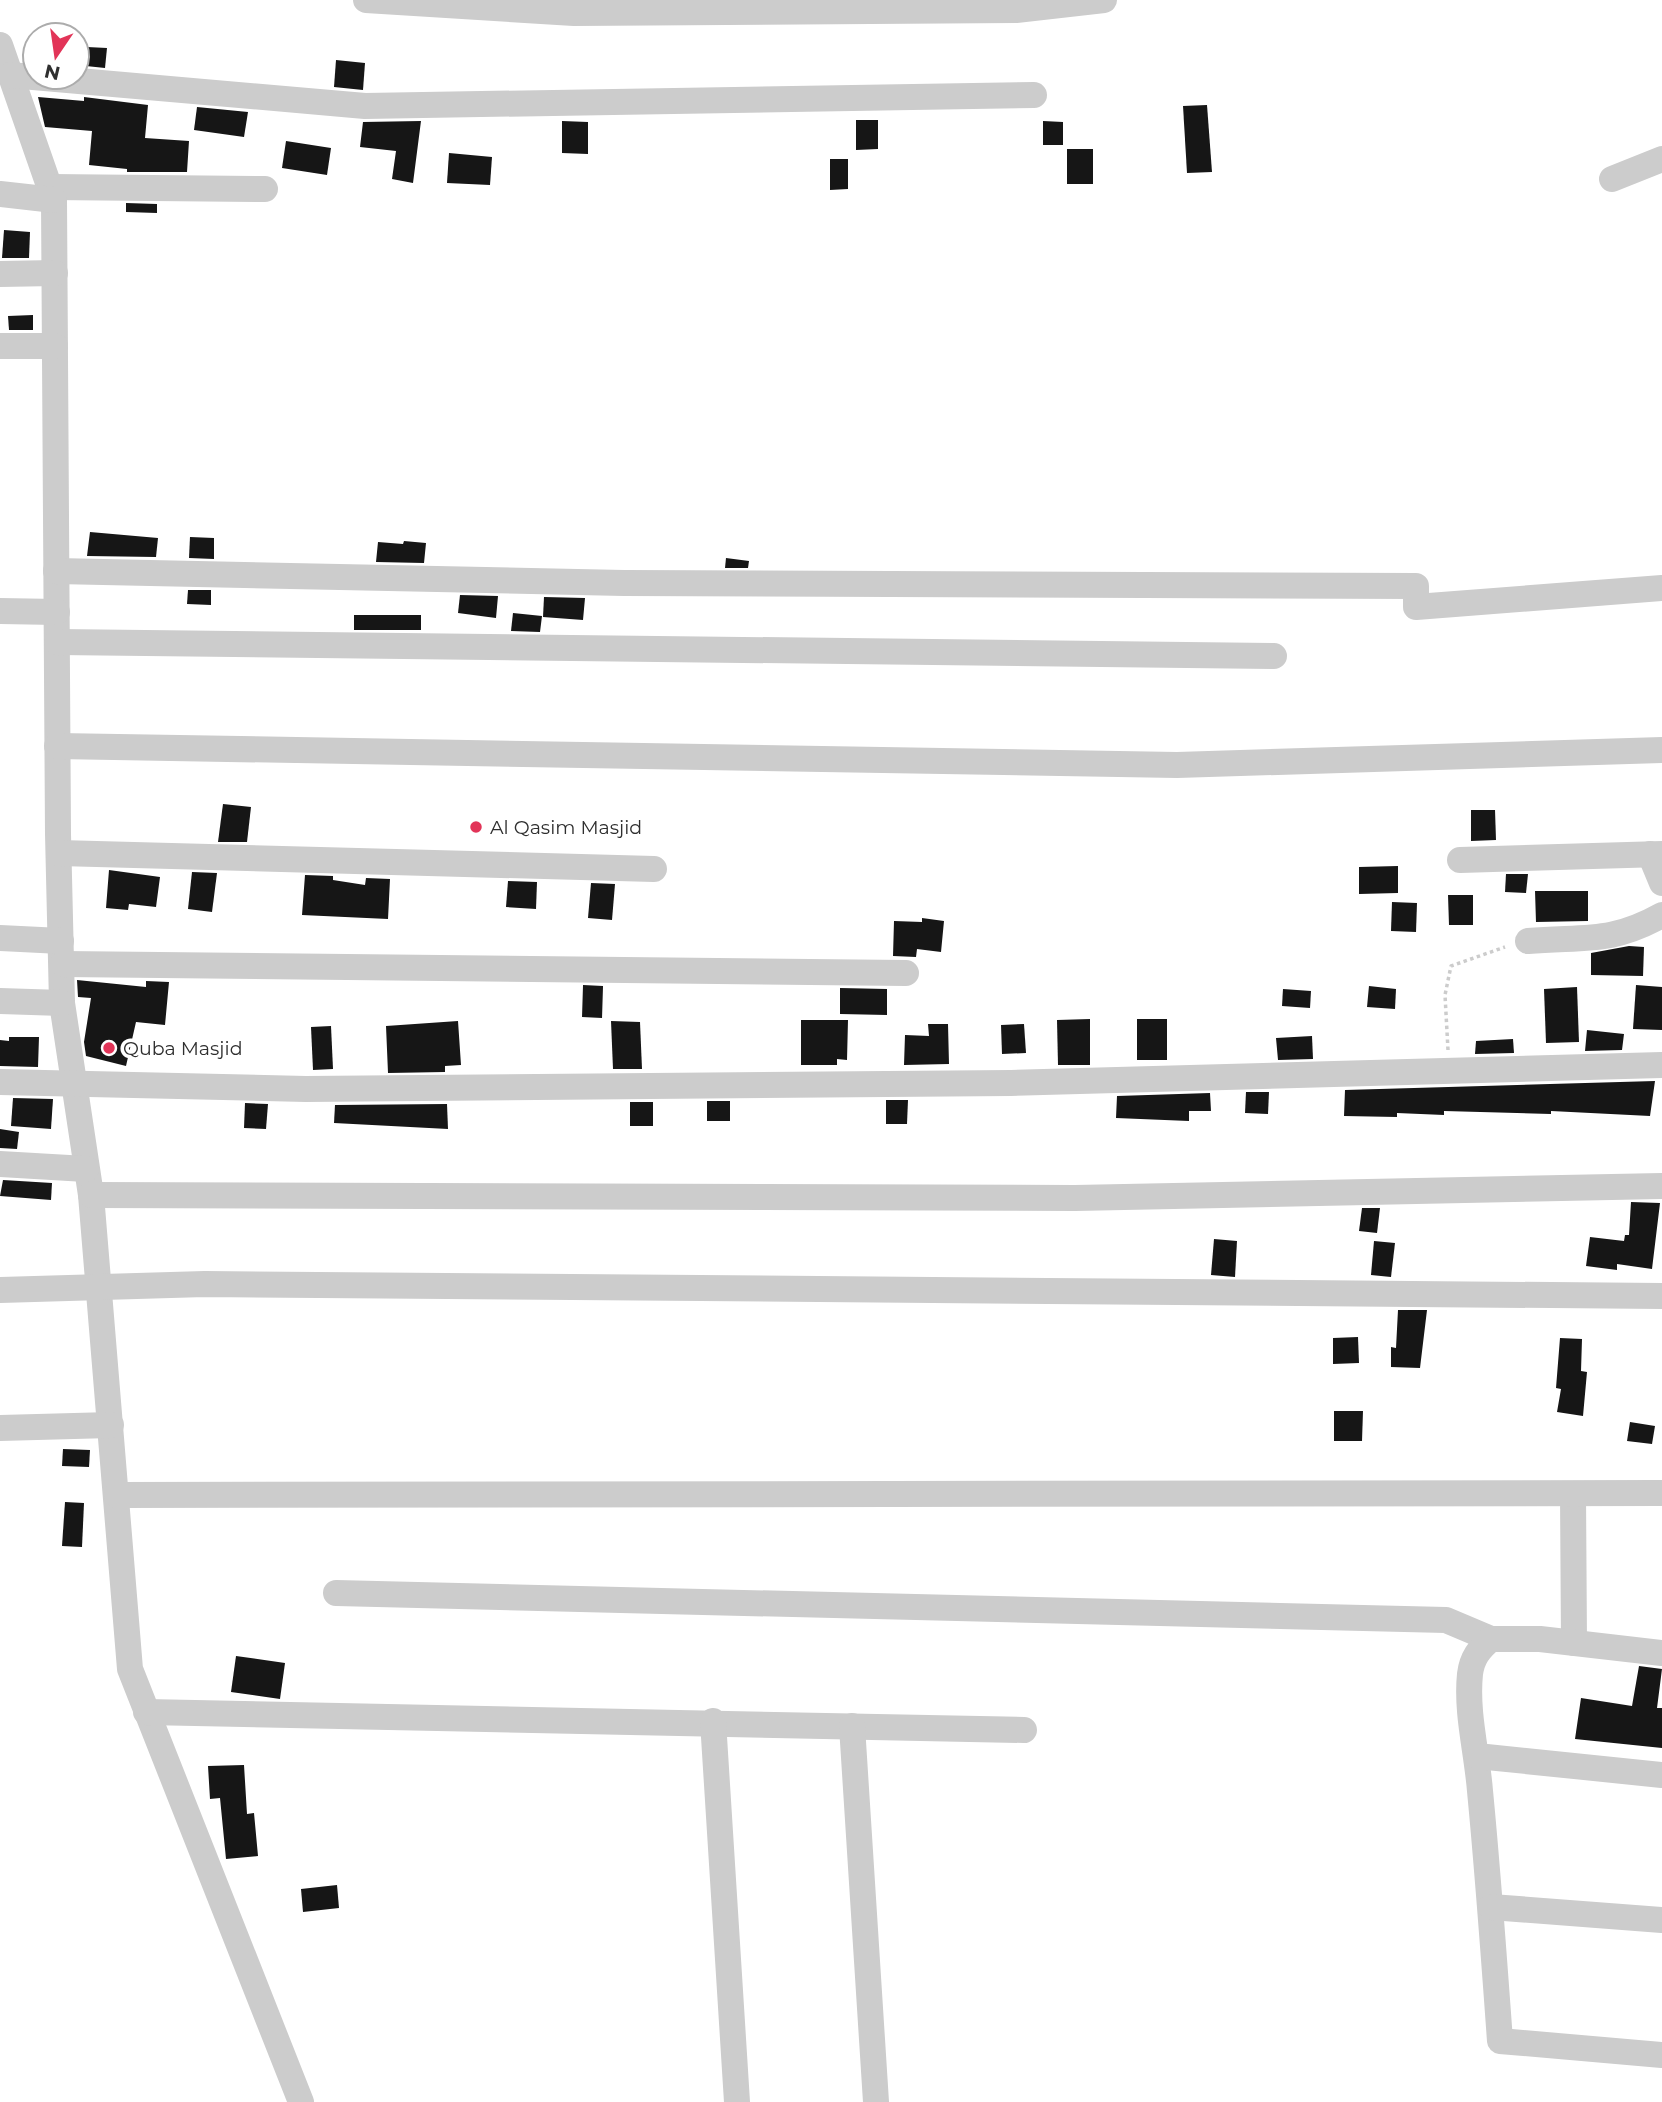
<svg xmlns="http://www.w3.org/2000/svg" width="1662" height="2102" font-family="Montserrat,sans-serif">
<rect width="100%" height="100%" fill="#fff"/>
<g fill="#161616">
<polygon points="87,47 107,48 105,68 86,66"/>
<polygon points="336,60 365,63 363,90 334,87"/>
<polygon points="38,97 84,101 84,97 148,105 145,138 189,141 187,172 127,172 127,169 89,165 92,131 45,127"/>
<polygon points="1207,105 1212,172 1187,173 1183,106"/>
<polygon points="197,107 248,112 244,137 194,130"/>
<polygon points="856,120 878,120 878,149 856,150"/>
<polygon points="421,121 413,183 392,179 396,151 360,147 363,122"/>
<polygon points="562,121 588,122 588,154 562,153"/>
<polygon points="1043,121 1063,122 1063,145 1043,145"/>
<polygon points="286,141 331,148 327,175 282,168"/>
<rect x="1067" y="149" width="26" height="35"/>
<polygon points="449,153 492,157 490,185 447,183"/>
<polygon points="830,159 848,159 848,189 830,190"/>
<polygon points="126,203 157,204 157,213 126,212"/>
<polygon points="4,230 30,232 29,258 2,258"/>
<polygon points="33,315 33,330 9,330 8,316"/>
<polygon points="90,532 158,538 156,557 87,556"/>
<polygon points="190,537 214,538 214,559 189,558"/>
<polygon points="404,541 426,543 424,563 376,562 378,542 403,544"/>
<polygon points="726,558 749,561 748,568 725,568"/>
<polygon points="188,590 211,590 211,605 187,604"/>
<polygon points="460,595 498,596 496,618 458,613"/>
<polygon points="544,597 585,598 583,620 543,617"/>
<polygon points="513,613 542,616 540,632 511,631"/>
<rect x="354" y="615" width="67" height="15"/>
<polygon points="223,804 251,807 247,842 218,842"/>
<polygon points="1471,810 1495,810 1496,840 1471,841"/>
<polygon points="1398,866 1398,893 1359,894 1359,867"/>
<polygon points="109,870 160,877 156,907 129,904 128,910 106,908"/>
<polygon points="192,872 217,873 212,912 188,909"/>
<polygon points="1506,874 1528,874 1526,893 1505,892"/>
<polygon points="305,875 333,876 333,880 365,885 366,878 390,879 388,919 302,915"/>
<polygon points="508,881 537,882 536,909 506,907"/>
<polygon points="591,883 615,884 612,920 588,918"/>
<polygon points="1535,891 1588,891 1588,921 1536,922"/>
<polygon points="1448,895 1473,895 1473,925 1449,925"/>
<polygon points="1392,902 1417,903 1416,932 1391,931"/>
<polygon points="922,918 944,921 941,952 917,949 916,957 893,956 894,921 922,922"/>
<polygon points="1629,946 1644,947 1643,976 1591,975 1591,953"/>
<polygon points="77,980 146,987 146,981 169,982 165,1025 136,1022 126,1066 86,1056 84,1042 91,998 78,997"/>
<polygon points="583,985 603,986 602,1018 582,1017"/>
<polygon points="1636,985 1662,987 1662,1030 1633,1029"/>
<polygon points="1369,986 1396,989 1395,1009 1367,1007"/>
<polygon points="1577,987 1579,1042 1546,1043 1544,989"/>
<polygon points="840,988 887,989 887,1015 840,1014"/>
<polygon points="1283,989 1311,991 1310,1008 1282,1006"/>
<polygon points="1090,1019 1090,1065 1058,1065 1057,1020"/>
<rect x="1137" y="1019" width="30" height="41"/>
<polygon points="801,1020 848,1020 847,1060 837,1059 837,1065 801,1065"/>
<polygon points="458,1021 461,1065 445,1066 445,1072 388,1073 386,1026"/>
<polygon points="611,1021 640,1022 642,1069 613,1069"/>
<polygon points="928,1024 948,1024 949,1064 904,1065 905,1035 929,1036"/>
<polygon points="1024,1024 1026,1053 1002,1054 1001,1025"/>
<polygon points="331,1026 333,1069 313,1070 311,1027"/>
<polygon points="1587,1030 1624,1034 1622,1050 1585,1051"/>
<polygon points="1312,1036 1313,1059 1278,1060 1276,1038"/>
<polygon points="9,1037 39,1037 38,1067 0,1066 0,1040 9,1041"/>
<polygon points="1513,1039 1514,1053 1475,1054 1476,1041"/>
<polygon points="1655,1081 1650,1116 1551,1111 1551,1114 1444,1111 1444,1115 1397,1113 1397,1117 1344,1116 1345,1090"/>
<polygon points="1246,1092 1269,1092 1268,1114 1245,1113"/>
<polygon points="1210,1093 1211,1111 1189,1111 1189,1121 1116,1118 1117,1096"/>
<polygon points="13,1098 53,1099 51,1129 11,1126"/>
<polygon points="886,1100 908,1100 907,1124 886,1124"/>
<rect x="707" y="1101" width="23" height="20"/>
<rect x="630" y="1102" width="23" height="24"/>
<polygon points="245,1103 268,1104 266,1129 244,1128"/>
<polygon points="447,1104 448,1129 334,1123 335,1105"/>
<polygon points="0,1129 19,1132 17,1149 0,1148"/>
<polygon points="3,1180 52,1183 51,1200 0,1196"/>
<polygon points="1631,1202 1660,1203 1652,1269 1617,1264 1617,1270 1586,1266 1590,1237 1624,1241 1625,1235 1629,1235"/>
<polygon points="1362,1208 1380,1208 1377,1233 1359,1231"/>
<polygon points="1214,1239 1237,1241 1235,1277 1211,1275"/>
<polygon points="1374,1241 1395,1243 1391,1277 1371,1275"/>
<polygon points="1398,1310 1427,1310 1420,1368 1391,1367 1391,1347 1396,1348"/>
<polygon points="1358,1337 1359,1363 1333,1364 1333,1338"/>
<polygon points="1560,1338 1582,1339 1581,1371 1587,1372 1583,1416 1557,1412 1561,1389 1556,1388"/>
<polygon points="1334,1411 1363,1411 1362,1441 1334,1441"/>
<polygon points="1630,1422 1655,1426 1652,1444 1627,1441"/>
<polygon points="63,1449 90,1450 89,1467 62,1466"/>
<polygon points="65,1502 84,1503 82,1547 62,1546"/>
<polygon points="236,1656 285,1663 280,1699 231,1692"/>
<polygon points="1639,1666 1662,1669 1657,1708 1662,1708 1662,1748 1575,1739 1581,1698 1632,1706"/>
<polygon points="244,1765 247,1814 254,1813 258,1856 226,1859 220,1798 210,1799 208,1766"/>
<polygon points="337,1885 339,1908 303,1912 301,1889"/>
</g>
<g fill="none" stroke-linecap="round" stroke-linejoin="round">
<polyline stroke="#ccc" stroke-width="3.5" stroke-dasharray="3.5 3.5" stroke-linecap="butt" points="1448,1050 1445,995 1451,966 1505,947"/>
<g stroke="#ccc" stroke-width="26">
<polyline points="366,0 574,13 1016,10 1104,0"/>
<polyline points="0,45 54,200 58,834 62,1003 91,1195 130,1669 301,2102"/>
<polyline points="10,75 365,106 1034,95"/>
<polyline points="1612,179 1662,159"/>
<polyline points="50,187 265,189"/>
<polyline points="0,194 54,200"/>
<polyline points="0,274 55,273"/>
<polyline points="0,346 55,346"/>
<polyline points="56,571 624,583 1416,586 1416,607 1662,588"/>
<polyline points="0,611 57,612"/>
<polyline points="57,642 1274,656"/>
<polyline points="57,746 1177,765 1662,750"/>
<polyline points="59,853 654,869"/>
<polyline points="1650,854 1662,883"/>
<polyline points="1460,860 1662,854"/>
<polyline points="0,938 61,941"/>
<path d="M1528 941C1584 936 1610 944 1662 915"/>
<polyline points="63,964 906,973"/>
<polyline points="0,1001 62,1003"/>
<polyline points="0,1082 306,1089 1011,1083 1662,1065"/>
<polyline points="0,1164 86,1169"/>
<polyline points="91,1195 1075,1198 1662,1186"/>
<polyline points="0,1290 205,1284 1662,1296"/>
<polyline points="0,1428 111,1425"/>
<polyline points="1573,1494 1574,1643"/>
<polyline points="117,1495 1662,1493"/>
<polyline points="336,1593 1446,1620 1491,1639"/>
<path d="M1662 1653 1540 1639H1491C1479 1649 1472 1658 1470 1674 1466 1713 1477 1752 1480 1791 1488 1874 1494 1957 1500 2041L1662 2055"/>
<polyline points="146,1712 1024,1730"/>
<polyline points="713,1721 737,2102"/>
<polyline points="852,1726 876,2102"/>
<polyline points="1477,1756 1662,1775"/>
<polyline points="1491,1907 1662,1920"/>
</g>
</g>
<g fill="#e23458" stroke="#fff" stroke-width="2.5">
<circle cx="476" cy="827" r="7"/>
<circle cx="109" cy="1048" r="7"/>
</g>
<g text-anchor="middle" stroke-width="7" stroke-linejoin="round" paint-order="stroke">
<g font-size="19" fill="#2f2f2f" stroke="#fff" text-anchor="start">
<text x="490" y="834">Al Qasim Masjid</text>
<text x="123" y="1055">Quba Masjid</text>
</g>
</g>
<g transform="translate(56 56) rotate(193)"><circle r="33" fill="#ffffff" stroke="#acacac" stroke-width="2"/>
<path d="M0-5L12 26L0 18L-12 26Z" fill="#e23458"/>
<text y="-10" font-size="19" font-weight="bold" text-anchor="middle" fill="#2f2f2f">N</text>
</g>
</svg>
